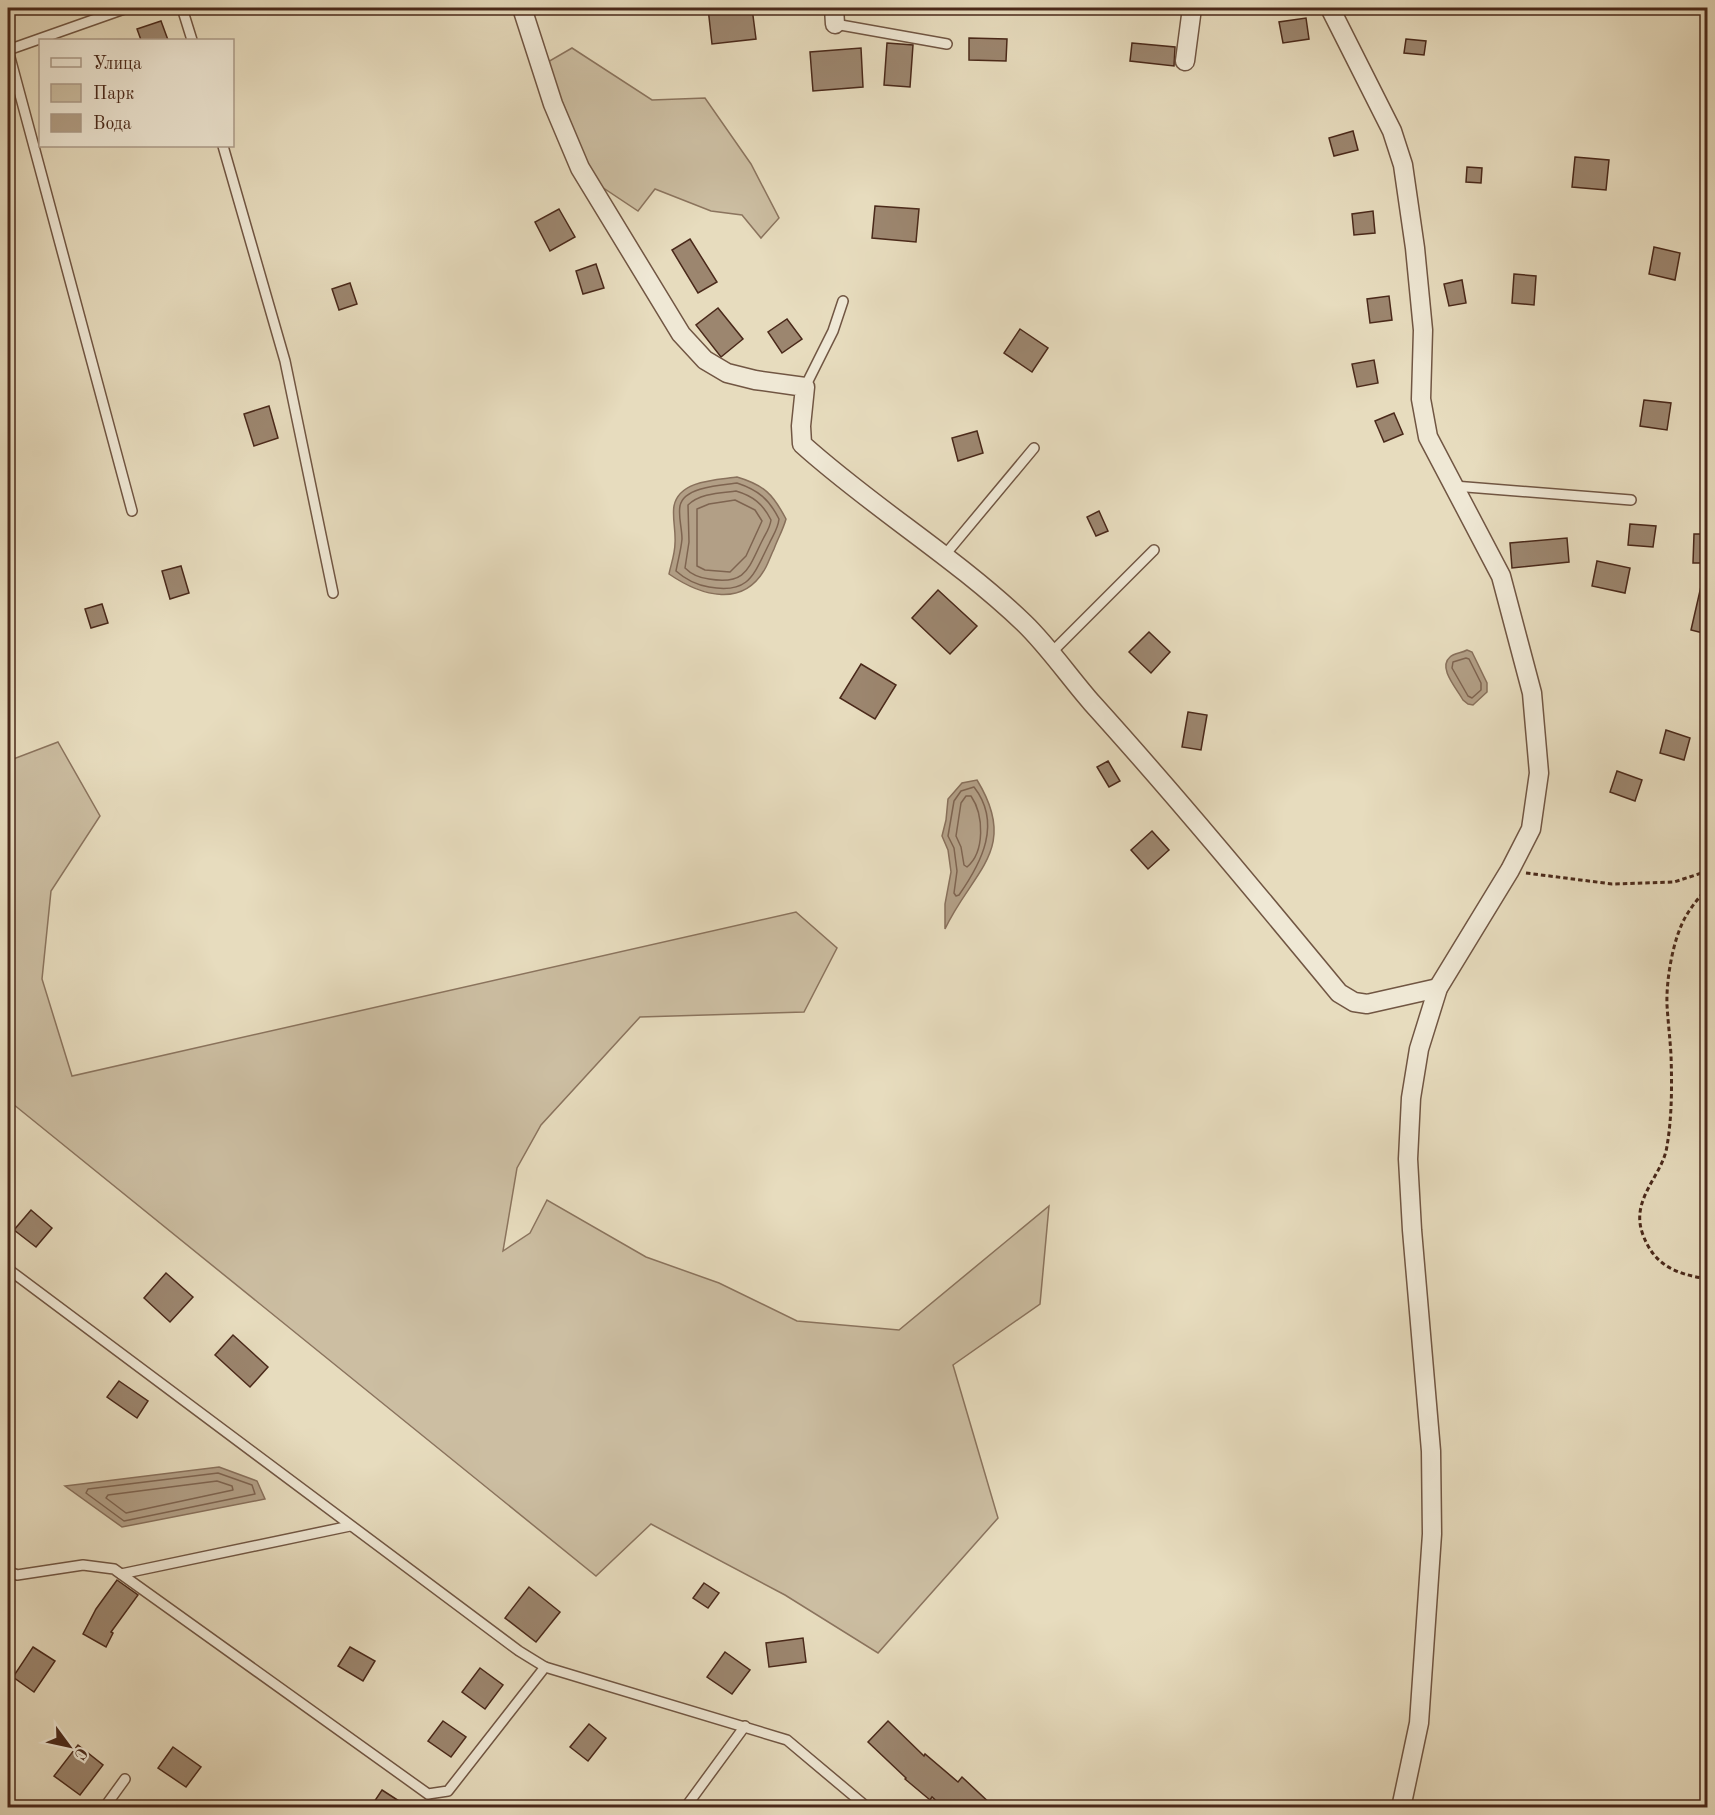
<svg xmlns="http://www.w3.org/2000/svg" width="1715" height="1815" font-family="'Old Standard TT',serif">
<rect width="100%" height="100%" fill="#e7dcbe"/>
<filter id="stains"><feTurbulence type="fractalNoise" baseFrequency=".00333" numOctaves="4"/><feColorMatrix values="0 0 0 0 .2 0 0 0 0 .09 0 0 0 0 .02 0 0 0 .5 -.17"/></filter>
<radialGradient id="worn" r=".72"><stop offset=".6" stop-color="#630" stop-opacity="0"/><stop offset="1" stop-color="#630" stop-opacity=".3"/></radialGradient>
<g fill="#ccbea2" stroke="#8b745e" stroke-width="1.5">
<polygon points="572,48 652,100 705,98 751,164 779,218 761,238 742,215 711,211 655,189 638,211 596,183 546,63"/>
<polygon points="58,742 100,816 51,891 42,979 72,1076 796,912 837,948 804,1012 640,1017 541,1125 517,1168 503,1251 530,1233 547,1200 646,1257 719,1283 797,1321 899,1330 1049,1206 1040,1304 953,1365 998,1518 878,1653 785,1595 651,1524 596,1576 8,1100 8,761"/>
</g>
<g fill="#b29f86" stroke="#88705b" stroke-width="1.5">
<path d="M737 477C764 485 773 494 786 519 783 530 778 538 774 549 771 555 769 561 766 567 744 609 701 596 669 574 671 564 675 554 675 543 676 531 672 517 674 506 679 480 717 480 737 477Z"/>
<path d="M1467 650 1472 652 1487 683V692L1473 705 1468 704 1463 700C1458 690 1437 668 1450 657 1454 653 1462 653 1467 650Z"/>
<path d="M977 780C1020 850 972 871 945 929V904L951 872 948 850 942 836 946 820 948 799 962 783Z"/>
<polygon points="219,1467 257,1481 265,1499 122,1527 65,1486"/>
</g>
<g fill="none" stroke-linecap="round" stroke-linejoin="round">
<g stroke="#7e6450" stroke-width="1.5">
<path d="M737 483C758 490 769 499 779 519 778 529 773 535 769 544 753 576 749 594 709 587 697 585 685 579 676 571 678 560 681 550 682 539 682 528 678 516 680 506 683 487 721 485 737 483Z"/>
<path d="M736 491C753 496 763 504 771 520 770 528 766 533 762 541 748 569 746 585 709 579 700 578 691 574 685 568L689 542 688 505C700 493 721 493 736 491Z"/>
<polygon points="735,500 755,510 762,521 746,556 730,572 705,570 697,566 697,509 709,504"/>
<polygon points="1466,658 1469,659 1481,683 1481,690 1472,698 1468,696 1452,668 1453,662"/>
<path d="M974 787C1002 823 982 862 959 895L956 896 954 893 957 871 954 848 948 836 954 801 961 791Z"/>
<path d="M966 796H971C984 815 985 852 967 867L964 865 961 847 956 836 961 803Z"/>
<polygon points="218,1473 252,1485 255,1494 124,1521 86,1493 88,1489"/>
<polygon points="217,1481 232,1486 233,1490 126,1513 106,1498 108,1495"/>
</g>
</g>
<g fill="#9c866f" stroke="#4a291a" stroke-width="1.5">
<polygon points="708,8 752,8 756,39 712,44"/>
<polygon points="1306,18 1309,39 1283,43 1279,22"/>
<polygon points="161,21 168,40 141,40 137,29"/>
<polygon points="969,38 1007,39 1006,61 969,60"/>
<polygon points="1406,39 1426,41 1424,55 1404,53"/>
<polygon points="887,43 913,45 910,87 884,85"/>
<polygon points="1132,43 1175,47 1174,66 1130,61"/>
<polygon points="861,48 863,87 813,91 810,52"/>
<polygon points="1353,131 1358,150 1334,156 1329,138"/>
<polygon points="1575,157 1609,160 1606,190 1572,187"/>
<polygon points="1467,167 1482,168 1481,183 1466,182"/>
<polygon points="875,206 919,209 916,242 872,238"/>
<polygon points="559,209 575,237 550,251 535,222"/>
<polygon points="1373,211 1375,233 1354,235 1352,214"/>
<polygon points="690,239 717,282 698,293 672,250"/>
<polygon points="1654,247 1680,253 1675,280 1649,274"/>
<polygon points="596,264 604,288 583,294 576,271"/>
<polygon points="1514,274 1536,276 1534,305 1512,303"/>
<polygon points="1462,280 1466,303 1449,306 1444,284"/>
<polygon points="350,283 357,304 339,310 332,289"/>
<polygon points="1389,296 1392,320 1370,323 1367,299"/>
<polygon points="718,308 743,339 721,357 696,325"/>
<polygon points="787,319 802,339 782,353 768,332"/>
<polygon points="1020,329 1048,348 1032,372 1004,353"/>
<polygon points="1374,360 1378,383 1357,387 1352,364"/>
<polygon points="1644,400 1671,403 1667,430 1640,426"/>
<polygon points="269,406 278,438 254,446 244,414"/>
<polygon points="1394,413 1403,434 1384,442 1375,421"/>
<polygon points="977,431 983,453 958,461 952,438"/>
<polygon points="1099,511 1108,531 1096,536 1087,517"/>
<polygon points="1630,524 1656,526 1653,547 1628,545"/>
<polygon points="1694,534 1707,534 1707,563 1693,563"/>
<polygon points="1567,538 1569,562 1512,568 1510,543"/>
<polygon points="1597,561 1630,568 1625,593 1592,586"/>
<polygon points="181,566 189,593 170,599 162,571"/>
<polygon points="1702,582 1707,583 1707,634 1691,630"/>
<polygon points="938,590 977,626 950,654 912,618"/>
<polygon points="102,604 108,623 91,628 85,609"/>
<polygon points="1149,632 1170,652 1151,673 1129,652"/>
<polygon points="861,664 896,685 875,719 840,698"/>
<polygon points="1188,712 1207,715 1201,750 1182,747"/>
<polygon points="1666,730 1690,738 1684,760 1660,753"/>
<polygon points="1108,761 1120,781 1109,787 1097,767"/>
<polygon points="1617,771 1642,780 1635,801 1610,792"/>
<polygon points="1152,831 1169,850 1148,869 1131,850"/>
<polygon points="31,1210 52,1228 36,1247 14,1230"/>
<polygon points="166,1273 193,1297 170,1322 144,1298"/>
<polygon points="233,1335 268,1367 250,1387 215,1355"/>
<polygon points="119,1381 148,1401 137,1418 107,1397"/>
<polygon points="117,1580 138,1595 111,1632 113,1633 106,1647 83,1634 96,1609"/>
<polygon points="704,1583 719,1593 708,1608 693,1598"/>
<polygon points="529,1587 560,1612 536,1642 505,1618"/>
<polygon points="803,1638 806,1662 769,1667 766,1643"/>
<polygon points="33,1647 55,1661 34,1692 13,1677"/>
<polygon points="350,1647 375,1661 363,1681 338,1666"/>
<polygon points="725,1652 750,1670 732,1694 707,1677"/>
<polygon points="480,1668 503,1685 485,1709 462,1692"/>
<polygon points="443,1721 466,1737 451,1757 428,1741"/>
<polygon points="888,1721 924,1756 925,1754 958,1782 962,1777 995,1808 944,1808 932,1797 930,1800 905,1779 906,1778 868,1742"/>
<polygon points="589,1724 606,1738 588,1761 570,1747"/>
<polygon points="78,1745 103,1765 80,1795 54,1776"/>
<polygon points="173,1747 201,1767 186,1787 158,1768"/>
<polygon points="382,1790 410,1808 370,1808"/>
</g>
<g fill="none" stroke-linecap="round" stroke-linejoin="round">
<g stroke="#715643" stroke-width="12">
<g id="lane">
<polyline points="182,8 192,40"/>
<polyline points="835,24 947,44"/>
<polyline points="8,50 132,511"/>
<polyline points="8,50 127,8"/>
<polyline points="223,146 285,361 333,593"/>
<polyline points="805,387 833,331 843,301"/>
<polyline points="1454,486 1631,500"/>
<polyline points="944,556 1034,448"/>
<polyline points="1050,654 1154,550"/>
<polyline points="8,1269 519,1651 545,1667 787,1740 868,1808"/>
<polyline points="8,1571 17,1575 83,1565 114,1569 428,1794 448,1791 545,1667"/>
<polyline points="121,1574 350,1526"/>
<polyline points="104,1808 125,1779"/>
<polyline points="685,1808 745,1726"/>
</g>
</g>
<g stroke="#715643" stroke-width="21">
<g id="street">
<path d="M522 8 553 104 580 168 681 334 705 360 727 373 755 380 805 387 801 426 802 444C873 508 955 557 1024 623 1048 646 1070 678 1092 703 1177 797 1258 895 1339 993L1354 1002 1367 1004 1438 988"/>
<polyline points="834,8 835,24"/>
<polyline points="1330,8 1392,131 1403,165 1415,248 1423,330 1421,399 1428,437 1501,576 1532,693 1539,773 1531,829 1510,870 1438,988 1419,1049 1411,1098 1408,1159 1412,1230 1431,1451 1432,1534 1419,1723 1401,1808"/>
<polyline points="1185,61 1192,8"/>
</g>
</g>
<g stroke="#4a291a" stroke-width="3" stroke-dasharray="4.5 3" stroke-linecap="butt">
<polyline points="1526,873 1612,884 1674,882 1708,871"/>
<path d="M1708 887C1700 896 1692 906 1686 916 1673 938 1666 980 1667 1005 1668 1022 1670 1038 1671 1055 1672 1085 1672 1117 1667 1146 1663 1175 1631 1198 1642 1232 1653 1265 1675 1274 1708 1279"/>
</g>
<use href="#lane" stroke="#efe8d5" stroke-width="9"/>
<use href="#street" stroke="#efe8d5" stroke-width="18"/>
</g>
<rect width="1715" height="1815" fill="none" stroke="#e7dcbe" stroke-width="30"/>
<rect x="9" y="9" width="1697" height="1797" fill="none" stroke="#4a291a" stroke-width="3"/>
<rect x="15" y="15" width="1685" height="1785" fill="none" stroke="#4a291a" stroke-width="1.5"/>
<rect x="39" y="39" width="195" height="108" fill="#efe8d5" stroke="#ad9c8a" stroke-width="1.5"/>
<rect x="51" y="58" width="30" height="9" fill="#efe8d5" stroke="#ad9c8a" stroke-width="1.5"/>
<text x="93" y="69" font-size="18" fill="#4a291a">Улица</text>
<rect x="51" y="84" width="30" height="18" fill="#ccbea2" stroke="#ad9c8a" stroke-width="1.5"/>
<text x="93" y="99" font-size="18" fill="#4a291a">Парк</text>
<rect x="51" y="114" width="30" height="18" fill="#b29f86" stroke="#ad9c8a" stroke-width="1.5"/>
<text x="93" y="129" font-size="18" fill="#4a291a">Вода</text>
<g transform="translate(69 1746) rotate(123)" stroke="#efe8d5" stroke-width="4.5" paint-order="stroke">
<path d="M0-4.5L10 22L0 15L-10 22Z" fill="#4a291a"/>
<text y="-9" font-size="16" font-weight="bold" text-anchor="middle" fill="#4a291a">С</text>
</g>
<rect width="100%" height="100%" filter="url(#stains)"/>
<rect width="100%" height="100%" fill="url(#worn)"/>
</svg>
